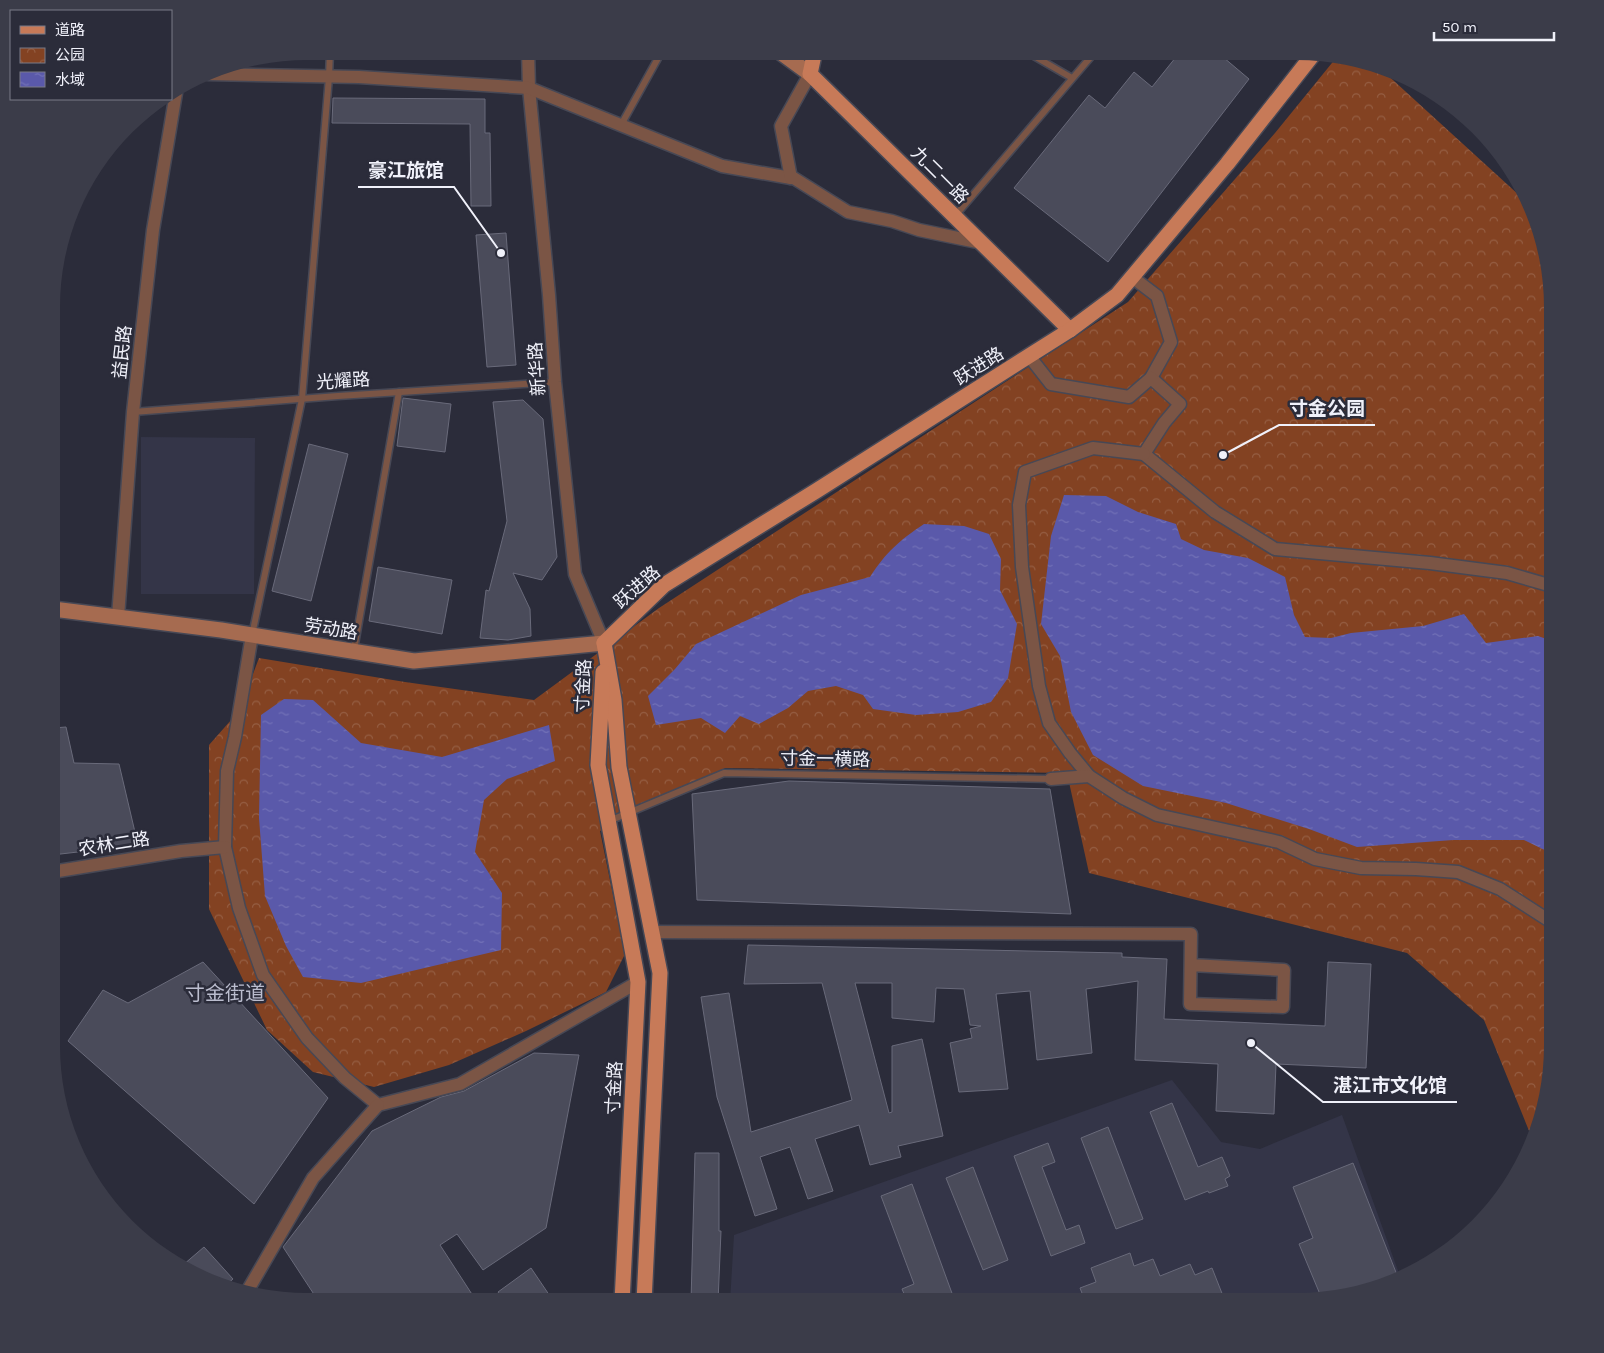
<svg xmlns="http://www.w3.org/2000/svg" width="1604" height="1353" font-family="Karla,'Noto Sans SC',sans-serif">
<defs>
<pattern id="park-crowns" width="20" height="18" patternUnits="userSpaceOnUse" patternTransform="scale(1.25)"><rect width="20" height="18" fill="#834222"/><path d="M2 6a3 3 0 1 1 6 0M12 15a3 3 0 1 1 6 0" fill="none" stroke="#955e43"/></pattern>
<pattern id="water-ripples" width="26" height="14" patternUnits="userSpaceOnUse" patternTransform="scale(1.25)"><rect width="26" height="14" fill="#5a59aa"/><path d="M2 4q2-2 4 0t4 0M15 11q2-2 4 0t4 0" fill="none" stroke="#7271b7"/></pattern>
</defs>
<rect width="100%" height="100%" fill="#2b2c3a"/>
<g fill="#343548">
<polygon points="141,437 255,438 254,594 141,594"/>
<polygon points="1172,1080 1221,1142 1260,1149 1342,1115 1401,1279 1395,1282 1314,1301 730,1302 734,1235"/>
</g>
<polygon fill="url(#park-crowns)" points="1336,58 1382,70 1531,206 1552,290 1553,1046 1534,1143 1484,1020 1407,953 1089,873 1067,773 725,768 600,831 625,954 606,992 526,1031 449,1065 374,1087 313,1072 267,1030 209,909 209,745 239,711 259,658 405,682 534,700 659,608 1128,302 1275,133"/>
<g fill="url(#water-ripples)">
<polygon points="1064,495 1106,496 1138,512 1176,524 1181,539 1204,550 1248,558 1285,577 1294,615 1305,637 1331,638 1351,633 1423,626 1464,614 1486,643 1538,636 1552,641 1553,854 1524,840 1453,840 1357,847 1309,829 1226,803 1143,786 1093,755 1071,712 1060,656 1041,624 1051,536"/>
<path d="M924 524 964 526 989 534 1001 559 1000 590 1017 624 1008 678 991 702 958 712 916 715 873 709 863 695 836 686 808 691 788 708 759 724 740 716 725 733 701 718 656 725 648 696 675 669 696 644 801 595 870 577C886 552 900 540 924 524Z"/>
<polygon points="284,699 313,700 361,743 442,757 549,725 555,761 507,779 484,800 475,852 502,893 501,950 361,983 303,977 286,946 265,896 259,818 261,715"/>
</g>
<g fill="#4a4b5a" stroke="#696a7a">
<polygon points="1180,52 1217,52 1249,79 1108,262 1014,188 1089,95 1105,108 1134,72 1152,87"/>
<polygon points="333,98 485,99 485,133 490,133 491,206 471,206 470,124 332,123"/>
<polygon points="506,233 516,365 487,367 476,235"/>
<polygon points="403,398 451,404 445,452 397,446"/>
<polygon points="523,400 543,419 557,557 542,580 513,573 530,609 531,636 508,640 480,638 486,590 489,591 507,521 493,402"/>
<polygon points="309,444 348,454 311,601 272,591"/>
<polygon points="378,567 452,580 442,634 369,621"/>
<polygon points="66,727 74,763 119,764 138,845 52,855 53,728"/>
<polygon points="789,781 1050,789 1071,914 697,900 692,794"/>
<polygon points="748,945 1122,953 1122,957 1167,959 1164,1019 1325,1026 1328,962 1371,964 1366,1068 1276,1064 1274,1114 1216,1111 1218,1064 1135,1060 1138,981 1086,989 1092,1053 1037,1060 1030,991 996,994 1008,1089 959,1092 950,1043 972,1038 970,1029 981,1026 970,1025 964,989 936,988 934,1022 892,1018 892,983 855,983 889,1113 892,1112 892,1046 922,1039 943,1136 898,1146 901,1157 870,1165 859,1125 815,1139 833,1191 808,1199 790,1147 760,1157 777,1209 755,1216 717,1097 701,997 729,993 751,1132 852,1100 822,983 744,984"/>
<polygon points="203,962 328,1098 254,1204 68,1041 103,990 128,1003"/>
<polygon points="534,1053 579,1055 546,1228 483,1270 457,1234 440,1245 477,1302 319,1302 283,1247 372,1131 441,1097 464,1091"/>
<polygon points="1172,1103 1198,1167 1222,1157 1230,1176 1225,1179 1228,1186 1209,1193 1208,1191 1185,1200 1150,1112"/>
<polygon points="1108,1127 1143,1219 1116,1229 1081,1138"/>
<polygon points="1048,1143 1055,1162 1042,1167 1066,1230 1079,1225 1085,1243 1051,1256 1014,1156"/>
<polygon points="695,1153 719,1153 719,1231 721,1231 718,1302 691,1302"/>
<polygon points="1353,1163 1399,1280 1395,1282 1322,1299 1299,1244 1313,1238 1293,1187"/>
<polygon points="973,1167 1008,1260 983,1270 946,1178"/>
<polygon points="912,1184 953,1296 938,1301 907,1301 902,1289 914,1284 881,1196"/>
<polygon points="204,1247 233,1279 225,1286 209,1282 183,1265"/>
<polygon points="1130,1253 1134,1266 1153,1259 1160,1276 1190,1264 1195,1275 1212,1268 1225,1301 1085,1301 1080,1288 1096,1282 1091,1268"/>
<polygon points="531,1268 554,1302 505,1302 498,1292"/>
</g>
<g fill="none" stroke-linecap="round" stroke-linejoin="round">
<g stroke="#474855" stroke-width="9">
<g id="lane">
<polyline points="1027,52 1072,78"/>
<polyline points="621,125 662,51"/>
<polyline points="955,216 1095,52"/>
<polyline points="133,412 338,396 555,382"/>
<polyline points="252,635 302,399 329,77 330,51"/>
<polyline points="354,650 399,392"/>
<polyline points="609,821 724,773 1051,779"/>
</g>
</g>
<g stroke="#474855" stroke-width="15">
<g id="street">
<polyline points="528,51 529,88 549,295 555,382 575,574 604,643"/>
<polyline points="208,74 359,77 529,88 722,166 791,178"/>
<polyline points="810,74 781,126 791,178 792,177 848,212 892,221 919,230 982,243"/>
<polyline points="1132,277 1157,296 1171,342 1151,378"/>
<polyline points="1029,356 1051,384 1129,397 1151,378 1180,404 1164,423 1144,454 1215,512 1275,549 1430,563 1507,573 1552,586"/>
<polyline points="118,617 133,412 153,230 176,93"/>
<polyline points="252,635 235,737 227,771 225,847 239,908 263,975 307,1038 345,1078 378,1105 460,1084 638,982"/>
<polyline points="1089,776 1070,753 1049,723 1039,686 1022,567 1019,505 1025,472 1093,448 1144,454"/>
<polyline points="1051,779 1089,776 1123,798 1157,815 1279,842 1315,859 1361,868 1416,869 1458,872 1500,889 1553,923"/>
<polyline points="52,872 181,851 225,847"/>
<polyline points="652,932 1191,934 1190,1004 1283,1007 1284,970 1191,965"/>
<polyline points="248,1290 313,1178 378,1105"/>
</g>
</g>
<g stroke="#474855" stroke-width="18">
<g id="secondary">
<polyline points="780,52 810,74"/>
<polyline points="53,609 221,630 414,661 604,643"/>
</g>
</g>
<g stroke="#474855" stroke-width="18">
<g id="primary">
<polyline points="818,52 814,55 810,74 1070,330"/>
<polyline points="604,643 664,585 816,491 1070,330 1117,295 1227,164 1315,52"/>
<polyline points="604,643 614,700 619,767 660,973 644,1302"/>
<polyline points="603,672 598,765 638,982 622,1302"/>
</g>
</g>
<use href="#lane" stroke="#7b5545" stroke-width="6"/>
<use href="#street" stroke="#7b5545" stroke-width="12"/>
<use href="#secondary" stroke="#a66b50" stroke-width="15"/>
<use href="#primary" stroke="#c77a58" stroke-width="15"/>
</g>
<g text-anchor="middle" stroke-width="5" stroke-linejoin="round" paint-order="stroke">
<g font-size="18" fill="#f0f1fa" stroke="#2b2c3a">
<text transform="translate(940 175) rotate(45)" y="6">九二一路</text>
<text transform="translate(122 352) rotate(-84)" y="6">益民路</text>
<text transform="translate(979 366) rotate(-32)" y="6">跃进路</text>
<text transform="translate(537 369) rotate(-94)" y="6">新华路</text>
<text transform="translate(343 381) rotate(-4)" y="6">光耀路</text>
<text transform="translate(637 587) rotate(-41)" y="6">跃进路</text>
<text transform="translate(331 629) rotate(9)" y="6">劳动路</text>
<text transform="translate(583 686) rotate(-87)" y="6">寸金路</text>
<text transform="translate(825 759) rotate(1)" y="6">寸金一横路</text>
<text transform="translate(114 844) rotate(-9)" y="6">农林二路</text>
<text transform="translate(614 1088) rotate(-87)" y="6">寸金路</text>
</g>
<g font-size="20" fill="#bbbdce" stroke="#2b2c3a">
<text x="225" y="1000">寸金街道</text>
</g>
</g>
<path d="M0 0H1604V1353H0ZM307 60H1297A247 247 0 0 1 1544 307V1046A247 247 0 0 1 1297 1293H307A247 247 0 0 1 60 1046V307A247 247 0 0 1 307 60Z" fill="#3b3c49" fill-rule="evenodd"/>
<path fill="none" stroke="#f0f1fa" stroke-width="2" d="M501 253L454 187H358M1223 455L1279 425H1375M1251 1043L1323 1102H1457"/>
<g fill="#f0f1fa" stroke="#2b2c3a" stroke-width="2">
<circle cx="501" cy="253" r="5"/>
<circle cx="1223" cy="455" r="5"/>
<circle cx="1251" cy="1043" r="5"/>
</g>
<g font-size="19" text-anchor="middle" font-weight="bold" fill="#f0f1fa" stroke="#2b2c3a" stroke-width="5" stroke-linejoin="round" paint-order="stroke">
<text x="406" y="177">豪江旅馆</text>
<text x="1327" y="415">寸金公园</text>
<text x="1390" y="1092">湛江市文化馆</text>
</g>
<rect x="10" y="10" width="162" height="90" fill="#2b2c3a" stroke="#7a7b87"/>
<rect x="20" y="26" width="25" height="8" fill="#c77a58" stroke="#7a7b87"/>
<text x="55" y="35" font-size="15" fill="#f0f1fa">道路</text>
<rect x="20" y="48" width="25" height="15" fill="url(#park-crowns)" stroke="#7a7b87"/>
<text x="55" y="60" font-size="15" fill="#f0f1fa">公园</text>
<rect x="20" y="72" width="25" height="15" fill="url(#water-ripples)" stroke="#7a7b87"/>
<text x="55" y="85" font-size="15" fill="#f0f1fa">水域</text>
<path d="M1434 32v8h120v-8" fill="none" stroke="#f0f1fa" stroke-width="2.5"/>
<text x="1442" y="32" font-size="15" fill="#f0f1fa" stroke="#2b2c3a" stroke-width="4" paint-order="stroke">50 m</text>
</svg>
